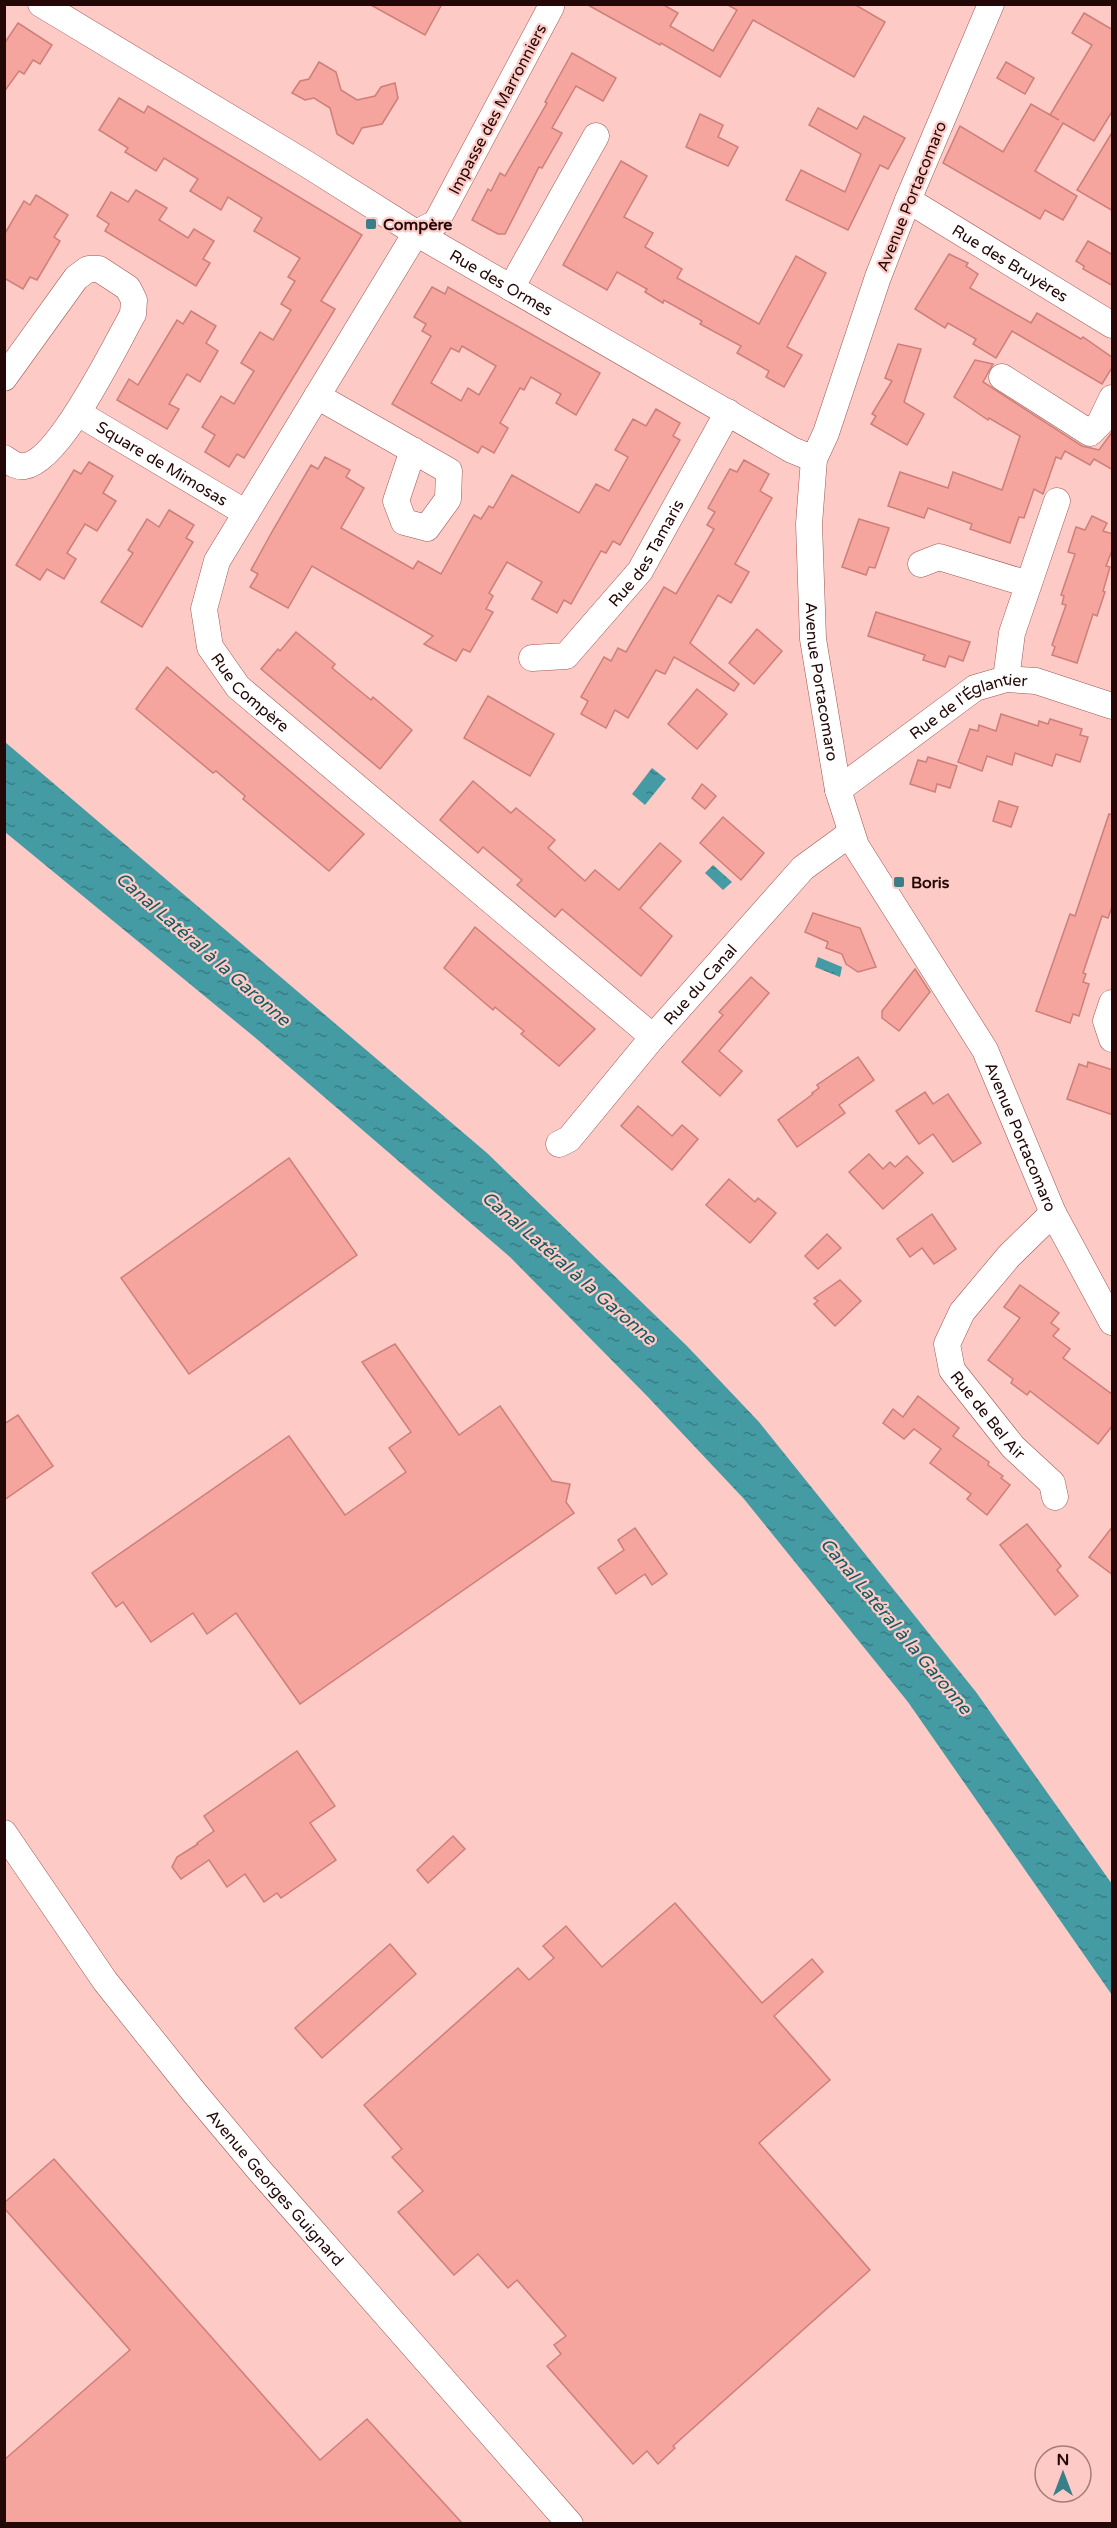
<svg xmlns="http://www.w3.org/2000/svg" width="1117" height="2528" font-family="'Varela Round',sans-serif">
<defs>
<pattern id="water-ripples" width="26" height="14" patternUnits="userSpaceOnUse" patternTransform="scale(1.5)"><rect width="26" height="14" fill="#449ba3"/><path d="M2 4q2-2 4 0t4 0M15 11q2-2 4 0t4 0" fill="none" stroke="#397c83"/></pattern>
</defs>
<rect width="100%" height="100%" fill="#fdcac5"/>
<g fill="url(#water-ripples)">
<polygon points="5,742 487,1153 687,1346 759,1422 976,1692 1112,1884 1112,1995 908,1702 744,1499 648,1397 510,1257 258,1040 5,832"/>
<polygon points="652,768 666,779 645,805 632,794"/>
<polygon points="713,865 732,882 723,890 705,873"/>
<polygon points="818,957 842,967 840,977 815,967"/>
</g>
<g fill="#f6a49e" stroke="#cd7f79" stroke-width="1.5" fill-rule="evenodd">
<polygon points="369,4 442,4 425,35"/>
<polygon points="586,4 662,4 678,13 670,26 713,51 737,10 726,4 854,4 885,22 854,77 753,20 720,77 661,43 660,45"/>
<polygon points="1084,13 1113,30 1113,110 1094,141 1063,123 1035,171 1077,196 1063,220 1045,210 1040,219 943,163 960,126 1003,152 1031,104 1059,120 1050,115 1092,45 1072,33"/>
<polygon points="18,23 52,45 40,64 33,60 24,74 19,71 4,92 4,44"/>
<polygon points="572,53 616,78 603,101 576,86 552,128 562,133 542,168 539,167 505,234 498,234 472,220 488,189 491,191 500,173 505,176 547,103 545,102"/>
<polygon points="319,62 336,72 341,90 357,100 375,96 381,87 395,83 398,98 382,124 362,128 353,144 337,134 330,108 314,98 305,100 292,93 300,81 309,79"/>
<polygon points="1006,62 1034,78 1025,94 997,78"/>
<polygon points="119,98 144,113 148,106 362,235 321,301 335,309 244,458 237,454 229,467 205,452 215,435 202,427 221,396 234,404 244,387 254,371 241,363 260,332 273,340 291,310 281,304 295,281 288,277 300,258 254,231 262,218 228,197 221,210 190,191 198,179 164,158 156,171 125,152 128,148 99,130"/>
<polygon points="818,108 857,129 864,116 905,138 888,169 880,165 848,230 786,200 801,170 845,192 861,154 809,125"/>
<polygon points="700,114 723,125 718,137 738,147 728,166 686,147"/>
<polygon points="1113,131 1113,211 1077,190"/>
<polygon points="621,161 647,176 624,217 653,233 645,247 682,269 677,278 759,324 796,256 826,273 787,347 802,355 784,387 766,377 769,371 737,353 741,346 700,324 702,321 664,300 663,303 645,292 647,289 617,272 607,290 563,265"/>
<polygon points="136,190 167,208 159,220 188,238 194,229 214,241 203,259 210,263 196,286 105,231 109,224 97,216 111,192 128,202"/>
<polygon points="36,195 68,215 54,237 60,241 37,280 30,277 23,289 4,278 4,235 24,201 30,205"/>
<polygon points="1088,241 1113,255 1113,286 1083,269 1084,266 1076,261"/>
<polygon points="949,254 968,263 966,266 978,274 970,288 1031,323 1037,313 1081,339 1083,337 1113,358 1113,366 1102,384 1012,331 996,358 973,344 976,339 948,323 945,328 915,309"/>
<path d="M432 287 445 294 448 287 600 373 576 415 556 403 561 394 531 377 524 390 520 388 500 423 508 428 494 453 482 446 478 453 392 404 431 336 422 331 426 324 414 317ZM462 346 496 366 479 395 468 388 461 401 431 383 451 348 459 352Z"/>
<polygon points="191,311 216,326 206,343 218,351 200,382 187,374 169,404 179,409 167,429 117,400 129,379 138,385 177,320 183,324"/>
<polygon points="898,344 921,349 904,402 924,414 907,445 871,424 876,416 872,414 892,381 885,378"/>
<polygon points="975,360 993,364 983,382 1082,446 1099,450 1113,431 1113,470 1094,459 1090,465 1065,451 1061,459 1056,457 1043,494 1034,489 1024,518 1019,517 1010,543 970,529 972,524 928,508 924,518 888,506 900,472 948,488 953,472 1002,490 1020,436 989,418 988,420 954,397"/>
<polygon points="656,409 680,423 673,436 680,440 620,545 613,541 606,553 601,551 571,604 564,600 557,613 532,599 542,582 507,562 489,593 493,596 486,609 493,612 470,652 463,649 456,661 424,644 433,636 312,566 288,608 250,587 258,574 251,570 273,530 311,465 318,469 325,457 350,470 346,477 364,488 341,528 413,569 418,561 441,574 474,515 481,519 489,506 493,508 512,475 579,513 596,484 609,491 628,457 615,450 626,431 633,419 646,426"/>
<polygon points="744,460 769,474 760,491 772,498 735,564 749,572 731,603 718,595 690,643 739,684 734,691 674,657 665,674 656,670 628,718 615,710 606,728 581,714 588,701 581,697 604,657 611,661 618,648 626,652 664,587 676,594 714,529 707,525 715,512 708,508 730,469 737,472"/>
<polygon points="89,462 113,476 103,493 116,501 97,531 85,524 67,553 76,559 64,579 47,569 40,580 16,565 74,470 81,474"/>
<polygon points="169,510 194,525 186,538 193,542 142,627 101,602 133,553 128,550 147,519 159,527"/>
<polygon points="1092,516 1107,523 1103,531 1113,534 1113,548 1106,566 1110,567 1103,591 1105,592 1097,616 1093,614 1077,663 1052,655 1055,647 1052,645 1066,605 1062,604 1064,596 1061,595 1075,554 1068,552 1076,527 1085,530"/>
<polygon points="859,519 889,528 875,568 869,567 866,575 842,567"/>
<polygon points="876,612 970,642 963,661 949,656 945,667 923,660 925,655 868,636"/>
<polygon points="757,629 782,651 754,684 729,663"/>
<polygon points="296,632 335,664 332,668 371,700 373,697 412,730 380,769 261,669 278,649 280,651"/>
<polygon points="167,667 364,834 329,871 243,799 245,796 216,771 213,773 136,709"/>
<polygon points="697,689 727,714 697,749 668,724"/>
<polygon points="488,696 554,734 530,776 464,738"/>
<polygon points="1001,714 1038,726 1039,721 1048,724 1050,719 1082,729 1080,735 1088,737 1080,762 1056,754 1052,766 1015,753 1012,765 987,756 982,771 958,762 970,729 978,731 979,725 996,731"/>
<polygon points="928,757 957,766 950,788 937,784 935,792 910,784 918,760 926,762"/>
<polygon points="473,781 511,813 516,808 555,840 548,848 585,881 595,870 619,890 660,843 681,861 640,908 672,936 641,976 562,909 555,917 517,885 522,880 483,847 478,853 440,820"/>
<polygon points="702,784 716,796 705,809 692,798"/>
<polygon points="999,801 1018,807 1011,827 993,821"/>
<polygon points="1109,814 1113,815 1113,904 1108,918 1102,916 1083,973 1086,974 1083,982 1089,984 1079,1016 1073,1014 1070,1023 1036,1011 1070,914 1075,916"/>
<polygon points="723,817 764,853 741,880 700,843"/>
<polygon points="813,913 860,928 876,967 858,972 846,964 842,954 826,948 828,942 805,932"/>
<polygon points="475,927 595,1029 559,1066 521,1034 524,1031 495,1007 493,1010 444,968"/>
<polygon points="915,969 930,992 899,1031 882,1018 882,1011"/>
<polygon points="751,977 769,993 719,1051 742,1071 720,1096 682,1062 723,1015 719,1012"/>
<polygon points="858,1057 874,1080 839,1105 845,1113 797,1147 778,1120 813,1094 812,1093 819,1088 817,1085"/>
<polygon points="1088,1062 1113,1070 1113,1115 1067,1099 1079,1064 1087,1067"/>
<polygon points="925,1092 933,1104 948,1094 981,1143 953,1162 933,1134 919,1144 896,1111"/>
<polygon points="638,1106 672,1136 682,1125 698,1139 672,1170 621,1126"/>
<polygon points="869,1154 883,1169 890,1162 895,1167 907,1156 923,1173 883,1209 849,1172"/>
<polygon points="289,1158 357,1255 189,1374 121,1278"/>
<polygon points="729,1179 755,1202 758,1198 776,1213 750,1243 706,1205"/>
<polygon points="932,1214 956,1249 934,1264 922,1248 910,1257 897,1239"/>
<polygon points="827,1234 841,1248 818,1269 805,1256"/>
<polygon points="840,1280 861,1301 835,1326 814,1304 818,1301 814,1298"/>
<polygon points="1020,1285 1059,1313 1051,1323 1059,1329 1053,1336 1070,1349 1063,1358 1113,1395 1113,1425 1098,1444 1030,1391 1027,1395 1011,1383 1013,1379 988,1360 1020,1318 1004,1307"/>
<polygon points="395,1344 459,1435 500,1406 552,1481 570,1484 566,1502 574,1513 300,1704 236,1613 207,1634 193,1613 151,1642 123,1602 116,1607 92,1573 289,1436 345,1515 406,1472 389,1448 411,1432 362,1362"/>
<polygon points="918,1396 959,1428 953,1436 989,1462 988,1465 1003,1476 1001,1478 1010,1485 987,1515 967,1499 971,1494 930,1463 941,1449 914,1429 904,1439 883,1423 893,1409 903,1417"/>
<polygon points="18,1415 53,1466 4,1500 4,1424"/>
<polygon points="1027,1524 1061,1566 1057,1570 1078,1596 1055,1615 1000,1545"/>
<polygon points="1113,1526 1113,1575 1089,1557"/>
<polygon points="635,1528 667,1574 652,1585 645,1574 616,1594 598,1568 624,1550 618,1540"/>
<polygon points="297,1751 335,1806 310,1823 336,1860 281,1898 277,1893 264,1902 245,1874 227,1887 209,1860 181,1879 172,1867 177,1857 198,1844 197,1843 214,1831 204,1816"/>
<polygon points="453,1836 465,1849 428,1883 417,1870"/>
<polygon points="675,1903 762,2003 812,1959 823,1972 774,2016 830,2080 759,2143 870,2270 673,2446 675,2448 658,2464 647,2451 633,2464 547,2366 561,2354 554,2345 566,2336 517,2280 508,2288 478,2254 454,2275 398,2212 423,2191 392,2157 402,2149 364,2105 518,1968 529,1980 554,1958 543,1946 566,1926 602,1967"/>
<polygon points="390,1944 416,1974 322,2058 295,2028"/>
<polygon points="54,2159 320,2460 367,2419 462,2523 4,2523 4,2460 130,2350 4,2208 4,2203"/>
</g>
<g fill="none" stroke-linecap="round" stroke-linejoin="round">
<g stroke="#a05652" stroke-width="27">
<g id="minor">
<path id="s1" d="M41 4 305 163 416 233 792 450 814 459"/>
<path id="s2" d="M991 4 908 200 878 277 826 433 814 459 809 524 813 639 838 790 856 846 985 1050 1053 1213 1112 1322"/>
<path id="s3" d="M551 7 436 223 416 233 217 561 204 609 210 647 238 687 653 1037"/>
<path id="s4" d="M908 200 1112 325"/>
<polyline points="511,288 596,136"/>
<polyline points="1002,377 1090,433 1100,423 1112,398"/>
<path d="M4 378 76 278 88 269H99L128 288 134 300 133 314C115 346 60 461 25 466 16 467 11 463 4 458"/>
<polyline points="317,396 449,471 448,499 427,528 404,522 396,501 413,450"/>
<path id="s5" d="M78 413 246 513"/>
<polyline points="921,564 939,557 1028,584"/>
<path id="s6" d="M532 658 566 656 640 571 728 412"/>
<polyline points="1006,679 1012,633 1057,501"/>
<path id="s7" d="M838 790 975 688 1006 679 1036 681 1112 706"/>
<polyline points="1112,1003 1106,1021 1112,1039"/>
<path id="s8" d="M559 1144 569 1139 653 1037 803 868 851 833"/>
<path id="s9" d="M1053 1213 1009 1256 962 1312 947 1344 952 1370 1013 1447 1052 1483 1055 1497"/>
<path id="s10" d="M4 1833 105 1981 193 2091 260 2171 570 2524"/>
</g>
</g>
<use href="#minor" stroke="#fff" stroke-width="26"/>
</g>
<g fill="#387f87" stroke="#fdcac5" stroke-width="2">
<rect x="365" y="218" width="12" height="12" rx="3"/>
<rect x="893" y="876" width="12" height="12" rx="3"/>
</g>
<g text-anchor="middle" stroke-width="4.5" stroke-linejoin="round" paint-order="stroke">
<g font-size="16" fill="#240807" stroke="#fdcac5">
<text transform="translate(497 109) rotate(-62)" y="6">Impasse des Marronniers</text>
<text transform="translate(911 196) rotate(-68)" y="6">Avenue Portacomaro</text>
<text dy="6" stroke="none"><textPath href="#s4" startOffset="120">Rue des Bruyères</textPath></text>
<text dy="6" stroke="none"><textPath href="#s1" startOffset="538">Rue des Ormes</textPath></text>
<text dy="6" stroke="none"><textPath href="#s5" startOffset="98">Square de Mimosas</textPath></text>
<text dy="6" stroke="none"><textPath href="#s6" startOffset="165">Rue des Tamaris</textPath></text>
<text dy="6" stroke="none"><textPath href="#s2" startOffset="712">Avenue Portacomaro</textPath></text>
<text dy="6" stroke="none"><textPath href="#s3" startOffset="800">Rue Compère</textPath></text>
<text dy="6" stroke="none"><textPath href="#s7" startOffset="158">Rue de l'Églantier</textPath></text>
<text dy="6" stroke="none"><textPath href="#s8" startOffset="214">Rue du Canal</textPath></text>
<text dy="6" stroke="none"><textPath href="#s2" startOffset="1216">Avenue Portacomaro</textPath></text>
<text dy="6" stroke="none"><textPath href="#s9" startOffset="254">Rue de Bel Air</textPath></text>
<text dy="6" stroke="none"><textPath href="#s10" startOffset="447">Avenue Georges Guignard</textPath></text>
</g>
<g font-size="16" font-weight="bold" fill="#240807" stroke="#fdcac5" text-anchor="start">
<text x="383" y="230">Compère</text>
<text x="911" y="888">Boris</text>
</g>
<g font-size="18" font-style="italic" fill="#115a61" stroke="#fdcac5">
<text transform="translate(203 949) rotate(41)" y="6">Canal Latéral à la Garonne</text>
<text transform="translate(569 1268) rotate(41)" y="6">Canal Latéral à la Garonne</text>
<text transform="translate(896 1626) rotate(50)" y="6">Canal Latéral à la Garonne</text>
</g>
</g>
<rect width="1117" height="2528" fill="none" stroke="#240807" stroke-width="12"/>
<g transform="translate(1063 2474)"><circle r="28" fill="#fdcac5" stroke="#a67c79" stroke-width="1.5"/>
<path d="M0-4.5L10 22L0 15L-10 22Z" fill="#387f87"/>
<text y="-9" font-size="16" font-weight="bold" text-anchor="middle" fill="#240807">N</text>
</g>
</svg>
